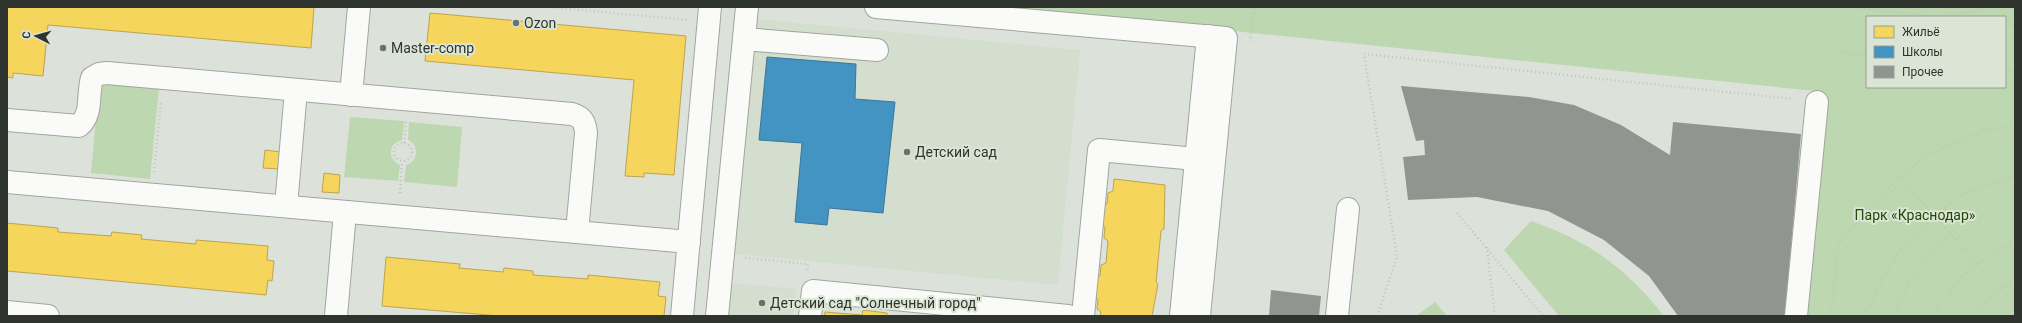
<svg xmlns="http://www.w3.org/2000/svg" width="2022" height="323" font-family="Roboto,sans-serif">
<rect width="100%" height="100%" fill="#dce2da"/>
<g fill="#d3dece">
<polygon points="756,19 1080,50 1058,285 734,254"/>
<polygon points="731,283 796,289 793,316 727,316"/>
</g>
<g fill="#bdd7b1" fill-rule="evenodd">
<path d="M1001 7H2015V316H1805L1825 92ZM1867 17H2005V87H1867Z"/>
<polygon points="99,83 159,88 150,179 91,173"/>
<path d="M350 117 404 121 402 140C388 143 387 159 400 165L398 181 344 177Z"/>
<path d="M409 122 462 127 457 187 404 182 406 165C418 162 420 145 408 140Z"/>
<path d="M1531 221C1589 241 1626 268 1664 316H1559L1504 250Z"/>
<polygon points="1435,302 1447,316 1416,316"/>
</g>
<g fill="#f6d55c" stroke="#bba54e">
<polygon points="7,7 314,7 311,48 48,25 43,76 13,73 13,78 7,77"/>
<polygon points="430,13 686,36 674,175 644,173 644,177 625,176 634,80 425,61"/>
<polygon points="265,150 281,152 280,169 263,168"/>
<polygon points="324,173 340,175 339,193 322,192"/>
<polygon points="1114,179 1165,185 1164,229 1161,231 1156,282 1158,284 1152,316 1100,316 1101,312 1097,309 1098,299 1094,298 1096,276 1100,276 1101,265 1106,263 1108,241 1104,238 1105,227 1101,226 1103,204 1107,204 1108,193 1113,191"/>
<polygon points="7,223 58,228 58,232 111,236 112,232 142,235 141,239 196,244 196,240 268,246 267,260 274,261 272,281 268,280 266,295 7,271"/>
<polygon points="386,257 460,264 459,268 503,272 504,268 533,271 533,275 588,279 588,275 660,282 658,296 666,297 664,316 500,316 382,306"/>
<polygon points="863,310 887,313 887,316 824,316 825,312 862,315"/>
</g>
<polygon fill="#4393c3" stroke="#3d7697" points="767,57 856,64 855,99 895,102 883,213 829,208 827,225 795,222 802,143 759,140"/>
<g fill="#91958f">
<polygon points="1401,86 1529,97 1574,105 1621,125 1670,155 1673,122 1801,134 1785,316 1678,316 1649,276 1604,240 1548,211 1477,197 1408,200 1403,157 1425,155 1424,140 1416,141"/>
<polygon points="1271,290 1321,296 1319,316 1269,316"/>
</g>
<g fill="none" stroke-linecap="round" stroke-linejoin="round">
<g stroke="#a1a59f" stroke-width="24">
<g id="minor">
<polyline points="876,7 1226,38 1199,316"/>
<polyline points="744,39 877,50"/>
<polyline points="351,95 359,7"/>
<path d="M7 120 79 126C93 114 87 95 92 78L99 74 107 73 572 114C582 117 585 122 586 133L577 232"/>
<polyline points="7,182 689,242"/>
<polyline points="286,206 296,90"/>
<polyline points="7,312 48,316"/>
<polyline points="336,316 345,212"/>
<polyline points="682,316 710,7"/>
<polyline points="717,316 747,7"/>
<polyline points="810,316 813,291 1068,316"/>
<polyline points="1083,316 1099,150 1196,159"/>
<polyline points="1181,316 1208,36"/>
<polyline points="1337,316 1348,209"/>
<polyline points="1796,316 1817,102"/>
</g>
</g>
<g stroke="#c0c3bf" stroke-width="2.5" stroke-dasharray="1 3" stroke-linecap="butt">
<polyline points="550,7 687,20"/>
<polyline points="1243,7 1254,8 1250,41"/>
<polyline points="1841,7 1943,17"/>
<polyline points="1917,14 1923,7"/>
<polyline points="1940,15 1977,11 1987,7"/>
<polyline points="2005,24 2015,25"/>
<polyline points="1837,52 1867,55"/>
<polyline points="2005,69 2015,70"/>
<circle cx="403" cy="152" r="9"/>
<polyline points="404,143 406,121"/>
<polyline points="154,172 161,101"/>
<polyline points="1899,177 1978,264"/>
<polyline points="400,193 402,162"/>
<polyline points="1457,213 1543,316"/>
<polyline points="1487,247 1495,316"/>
<polyline points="745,258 808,264 807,270"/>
<polyline points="1377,316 1397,257 1364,54 1794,99"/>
<polyline points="1831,316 1838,244 1899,177 1929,154 1984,130 2015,127"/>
<polyline points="1865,316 1889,268 1901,249 1934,216 1965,193 2015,175"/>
<path d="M1894 316C1905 284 1927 258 1949 233"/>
<polyline points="1932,316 1962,276 1994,252 2015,244"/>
<polyline points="1971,316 1974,311 2003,287 2015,282"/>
</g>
<use href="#minor" stroke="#fafbf9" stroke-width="22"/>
</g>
<g fill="#6c716b" stroke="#dbe5d6" stroke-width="1.5">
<circle cx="516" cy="23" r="4"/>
<circle cx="383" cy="48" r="4"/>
<circle cx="907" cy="152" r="4"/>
<circle cx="762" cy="303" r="4"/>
</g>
<g text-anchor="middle" stroke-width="4" stroke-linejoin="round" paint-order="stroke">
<g font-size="14" fill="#30342f" stroke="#dbe5d6" text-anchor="start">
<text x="524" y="28">Ozon</text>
<text x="391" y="53">Master-comp</text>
<text x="915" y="157">Детский сад</text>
<text x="770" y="308">Детский сад "Солнечный город"</text>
</g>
<g font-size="14" fill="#204900" stroke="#dbe5d6">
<text x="1915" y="220">Парк «Краснодар»</text>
</g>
</g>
<rect width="2022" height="323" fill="none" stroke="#30342f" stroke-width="16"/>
<rect x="1866" y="16" width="140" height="72" fill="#dbe5d6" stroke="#979e93"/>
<rect x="1874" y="26" width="20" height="12" fill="#f6d55c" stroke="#979e93"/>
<text x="1902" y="36" font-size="12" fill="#30342f">Жильё</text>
<rect x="1874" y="46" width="20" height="12" fill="#4393c3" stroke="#979e93"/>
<text x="1902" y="56" font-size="12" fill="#30342f">Школы</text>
<rect x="1874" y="66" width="20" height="12" fill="#91958f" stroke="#979e93"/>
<text x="1902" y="76" font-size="12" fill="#30342f">Прочее</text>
<g transform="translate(36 36) rotate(276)" stroke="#dbe5d6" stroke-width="3" paint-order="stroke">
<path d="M0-3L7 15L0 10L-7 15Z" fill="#30342f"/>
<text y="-6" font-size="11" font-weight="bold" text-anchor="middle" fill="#30342f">С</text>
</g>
</svg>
